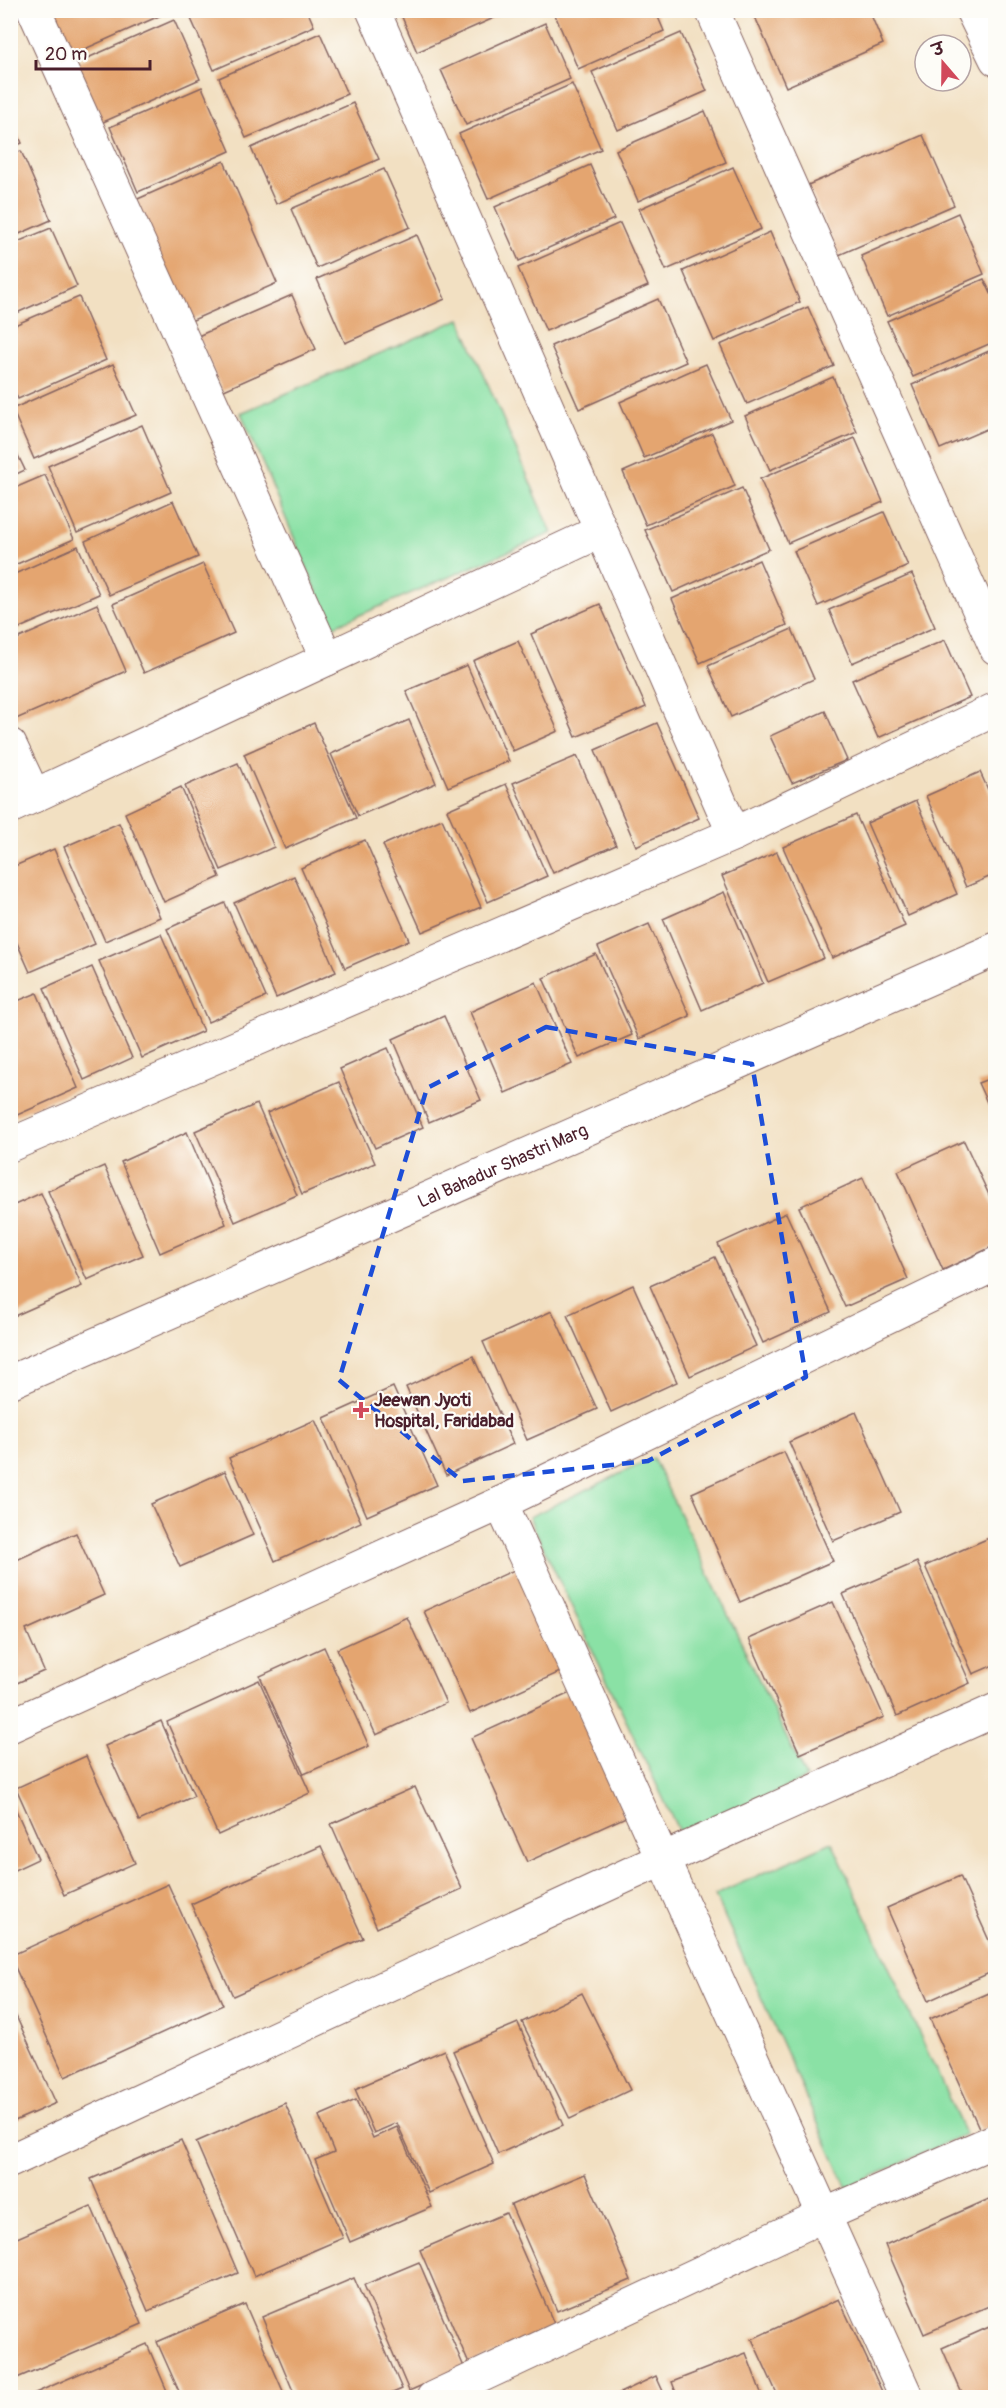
<svg xmlns="http://www.w3.org/2000/svg" width="1006" height="2408" font-family="Pangolin,'Playpen Sans Deva',sans-serif">
<rect width="100%" height="100%" fill="#fdfcf7"/>
<filter id="ink" filterUnits="userSpaceOnUse"><feTurbulence type="fractalNoise" baseFrequency=".0167" numOctaves="2"/><feDisplacementMap in="SourceGraphic" scale="12" xChannelSelector="R" yChannelSelector="G"/><feConvolveMatrix kernelMatrix="1 2 1 2 8 2 1 2 1" color-interpolation-filters="sRGB"/></filter>
<filter id="wash" filterUnits="userSpaceOnUse"><feTurbulence type="fractalNoise" baseFrequency=".008" numOctaves="4" result="noise"/><feDisplacementMap in="SourceGraphic" scale="24" xChannelSelector="R" yChannelSelector="G"/><feGaussianBlur stdDeviation="1.35" result="paint"/><feColorMatrix in="noise" values="0 0 0 0 0 0 0 0 0 0 0 0 0 0 0 0 0 1.4 0 .05"/><feComposite in="paint" operator="in"/></filter>
<g filter="url(#wash)">
<rect width="100%" height="100%" fill="#f2e0c2"/>
<g fill="#8ae1a5" stroke="#6a8068" stroke-width="1.5">
<polygon points="460,319 552,533 332,627 241,413"/>
<polygon points="653,1458 806,1778 682,1838 529,1517"/>
<polygon points="832,1842 965,2134 847,2188 715,1895"/>
</g>
<g id="blocks">
<g fill="#e4a56f">
<polygon points="48,10 165,10 166,13 69,56"/>
<polygon points="191,10 307,10 314,26 214,70 188,12"/>
<polygon points="399,10 512,10 417,52"/>
<polygon points="553,10 655,10 664,31 578,69"/>
<polygon points="752,10 869,10 883,44 786,87"/>
<polygon points="174,20 200,79 101,123 74,64"/>
<polygon points="545,23 570,79 466,125 441,70"/>
<polygon points="320,33 347,94 246,138 219,78"/>
<polygon points="681,33 707,91 618,130 592,72"/>
<polygon points="572,84 601,149 488,199 459,134"/>
<polygon points="202,87 230,151 138,192 110,127"/>
<polygon points="353,103 379,159 276,204 251,148"/>
<polygon points="705,111 726,162 638,201 616,150"/>
<polygon points="10,117 22,143 10,148"/>
<polygon points="923,135 954,205 839,255 808,185"/>
<polygon points="21,151 51,220 10,238 10,155"/>
<polygon points="224,161 277,283 184,324 131,202"/>
<polygon points="590,165 614,219 519,261 495,207"/>
<polygon points="733,167 761,229 666,270 639,209"/>
<polygon points="384,169 410,227 317,268 291,209"/>
<polygon points="958,213 984,274 887,316 861,256"/>
<polygon points="620,223 648,286 546,331 518,268"/>
<polygon points="51,228 77,286 10,316 10,245"/>
<polygon points="770,232 800,302 714,341 683,271"/>
<polygon points="417,235 445,299 345,343 317,279"/>
<polygon points="984,279 996,304 996,341 913,377 887,321"/>
<polygon points="292,295 316,349 222,391 198,336"/>
<polygon points="79,297 106,360 18,399 10,381 10,327"/>
<polygon points="658,299 686,362 579,409 551,346"/>
<polygon points="808,307 834,366 747,404 720,345"/>
<polygon points="996,348 996,425 940,449 912,385"/>
<polygon points="113,364 136,415 34,459 12,409"/>
<polygon points="706,364 731,420 644,458 620,402"/>
<polygon points="833,377 857,432 770,470 745,416"/>
<polygon points="142,425 171,492 77,533 48,466"/>
<polygon points="712,433 735,486 646,525 623,472"/>
<polygon points="855,438 883,502 788,543 760,479"/>
<polygon points="10,439 25,470 10,477"/>
<polygon points="45,475 74,539 10,567 10,490"/>
<polygon points="742,488 769,549 673,592 645,530"/>
<polygon points="173,501 198,557 109,595 85,541"/>
<polygon points="884,512 908,566 818,606 794,551"/>
<polygon points="78,546 99,594 10,632 10,576"/>
<polygon points="759,560 787,625 700,663 672,599"/>
<polygon points="203,564 234,633 144,673 113,604"/>
<polygon points="912,574 935,627 852,663 829,610"/>
<polygon points="97,604 126,671 16,719 10,707 10,642"/>
<polygon points="600,604 646,707 576,737 531,634"/>
<polygon points="792,629 814,679 731,717 708,666"/>
<polygon points="945,640 970,697 878,738 852,680"/>
<polygon points="518,641 558,731 513,751 473,661"/>
<polygon points="467,665 509,761 448,787 406,691"/>
<polygon points="825,711 847,760 792,783 770,736"/>
<polygon points="409,720 436,783 358,816 331,754"/>
<polygon points="314,723 356,818 285,849 244,754"/>
<polygon points="657,723 699,818 636,846 595,750"/>
<polygon points="577,756 616,845 553,873 513,783"/>
<polygon points="238,763 274,847 221,870 185,786"/>
<polygon points="980,772 996,807 996,874 966,887 926,796"/>
<polygon points="506,784 547,876 488,902 447,810"/>
<polygon points="181,787 220,877 164,902 125,813"/>
<polygon points="916,801 957,894 908,916 867,823"/>
<polygon points="856,815 905,926 832,958 783,847"/>
<polygon points="442,819 481,907 422,932 383,845"/>
<polygon points="119,823 160,917 105,941 64,847"/>
<polygon points="365,840 409,940 345,968 301,868"/>
<polygon points="54,849 95,944 30,972 10,927 10,868"/>
<polygon points="777,852 824,958 768,982 722,876"/>
<polygon points="294,876 336,972 276,998 234,903"/>
<polygon points="724,892 763,983 702,1010 663,919"/>
<polygon points="225,903 266,997 208,1022 167,929"/>
<polygon points="649,924 690,1016 639,1039 598,947"/>
<polygon points="161,934 203,1031 142,1058 99,961"/>
<polygon points="596,954 632,1035 579,1058 543,978"/>
<polygon points="92,967 132,1058 84,1080 44,988"/>
<polygon points="536,982 572,1064 505,1093 470,1012"/>
<polygon points="37,993 78,1088 15,1116 10,1106 10,1004"/>
<polygon points="444,1016 481,1100 429,1122 393,1039"/>
<polygon points="388,1048 423,1127 375,1148 340,1069"/>
<polygon points="996,1076 996,1122 978,1083"/>
<polygon points="339,1082 375,1163 302,1194 267,1113"/>
<polygon points="257,1104 297,1195 235,1222 195,1131"/>
<polygon points="187,1132 226,1224 160,1253 121,1162"/>
<polygon points="964,1141 996,1210 996,1245 943,1270 898,1171"/>
<polygon points="104,1166 143,1255 87,1280 48,1191"/>
<polygon points="863,1178 908,1279 845,1307 799,1207"/>
<polygon points="41,1193 82,1286 12,1317 10,1207"/>
<polygon points="786,1213 831,1312 763,1343 718,1244"/>
<polygon points="715,1257 756,1346 690,1376 650,1286"/>
<polygon points="633,1285 677,1382 611,1412 567,1315"/>
<polygon points="552,1311 597,1409 527,1440 483,1342"/>
<polygon points="473,1356 513,1444 446,1475 406,1387"/>
<polygon points="393,1387 437,1485 367,1516 324,1418"/>
<polygon points="856,1412 900,1512 833,1541 789,1442"/>
<polygon points="315,1420 361,1522 275,1561 229,1458"/>
<polygon points="784,1452 833,1561 740,1602 692,1493"/>
<polygon points="225,1471 253,1535 180,1567 151,1504"/>
<polygon points="76,1533 104,1595 26,1630 44,1671 10,1686 10,1563"/>
<polygon points="996,1535 996,1664 973,1674 925,1566"/>
<polygon points="917,1562 970,1683 897,1716 843,1594"/>
<polygon points="523,1566 569,1668 470,1713 424,1611"/>
<polygon points="833,1602 884,1717 800,1754 749,1639"/>
<polygon points="407,1617 446,1703 376,1735 337,1649"/>
<polygon points="324,1647 369,1746 304,1774 260,1676"/>
<polygon points="259,1680 310,1793 218,1835 167,1722"/>
<polygon points="570,1693 626,1817 527,1862 471,1738"/>
<polygon points="161,1721 194,1796 139,1821 105,1746"/>
<polygon points="86,1756 135,1863 64,1895 16,1788"/>
<polygon points="415,1787 462,1889 377,1928 331,1824"/>
<polygon points="10,1797 38,1859 10,1872"/>
<polygon points="321,1846 363,1938 233,1996 191,1904"/>
<polygon points="960,1876 996,1956 996,1970 928,2001 887,1908"/>
<polygon points="168,1884 223,2005 65,2077 10,1956"/>
<polygon points="996,1990 996,2123 980,2130 930,2019"/>
<polygon points="582,1993 630,2090 570,2119 522,2022"/>
<polygon points="10,2003 56,2103 10,2123"/>
<polygon points="518,2023 563,2125 498,2154 453,2051"/>
<polygon points="444,2050 494,2164 429,2193 397,2123 374,2133 355,2089"/>
<polygon points="356,2100 373,2138 397,2127 432,2207 350,2242 315,2160 334,2152 319,2116"/>
<polygon points="285,2103 343,2238 254,2276 196,2142"/>
<polygon points="181,2140 238,2273 148,2311 91,2179"/>
<polygon points="585,2174 631,2280 557,2311 511,2205"/>
<polygon points="996,2196 996,2303 924,2334 885,2245"/>
<polygon points="91,2206 142,2324 10,2381 10,2241"/>
<polygon points="506,2213 555,2326 469,2364 420,2250"/>
<polygon points="419,2262 464,2367 409,2391 364,2285"/>
<polygon points="354,2278 402,2389 381,2398 296,2398 262,2317"/>
<polygon points="839,2299 885,2398 779,2398 752,2339"/>
<polygon points="245,2304 286,2398 182,2398 157,2342"/>
<polygon points="996,2324 996,2398 964,2398 942,2348"/>
<polygon points="147,2344 170,2398 24,2398"/>
<polygon points="746,2353 763,2398 678,2398 672,2382"/>
<polygon points="656,2376 666,2398 609,2398"/>
</g>
</g>
</g>
<g filter="url(#ink)">
<use href="#blocks" fill-opacity="0" stroke="#856360" stroke-width="1.5"/>
<g fill="none" stroke-linecap="round" stroke-linejoin="round">
<g stroke="#856360" stroke-width="35">
<g id="street">
<polyline points="34,10 327,659"/>
<polyline points="373,10 734,834"/>
<polyline points="712,10 996,648"/>
<polyline points="10,745 34,796"/>
<polyline points="10,807 601,531"/>
<polyline points="10,1145 734,834 996,709"/>
<polyline points="501,1503 907,2398"/>
<polyline points="10,1726 501,1503 996,1264"/>
<polyline points="10,2161 632,1873 996,1710"/>
<polyline points="433,2398 824,2215 996,2140"/>
</g>
</g>
<g stroke="#856360" stroke-width="35">
<g id="secondary">
<polyline points="972,10 996,59"/>
<path id="s1" d="M10 1382 996 949"/>
</g>
</g>
<use href="#street" stroke="#fff" stroke-width="33"/>
<use href="#secondary" stroke="#fff" stroke-width="33"/>
</g>
</g>
<path fill="none" stroke="#1d4ed8" stroke-width="4.5" stroke-dasharray="12 8" stroke-linejoin="round" d="M546 1027 752 1064 806 1377 648 1461 462 1481 339 1380 427 1088Z"/>
<path fill="#d1495b" stroke="#fdfcf7" stroke-width="2" d="M358 1401h6v6h6v6h-6v6h-6v-6h-6v-6h6z"/>
<g text-anchor="middle" stroke-width="4.5" stroke-linejoin="round" paint-order="stroke">
<g font-size="18" fill="#4a1f2b" stroke="#fdfcf7">
<text dy="6" stroke="none"><textPath href="#s1" startOffset="538">Lal Bahadur Shastri Marg</textPath></text>
</g>
<g font-size="18" font-weight="bold" fill="#4a1f2b" stroke="#fdfcf7" text-anchor="start">
<text x="374" y="1406">Jeewan Jyoti<tspan x="374" dy="21">Hospital, Faridabad</tspan></text>
</g>
</g>
<rect width="1006" height="2408" fill="none" stroke="#fdfcf7" stroke-width="36"/>
<g transform="translate(943 63) rotate(340)"><circle r="28" fill="#fdfcf7" stroke="#b5a4a5" stroke-width="1.5"/>
<path d="M0-4.5L10 22L0 15L-10 22Z" fill="#d1495b"/>
<text y="-9" font-size="16" font-weight="bold" text-anchor="middle" fill="#4a1f2b">उ</text>
</g>
<path d="M36 60v9h114v-9" fill="none" stroke="#4a1f2b" stroke-width="3"/>
<text x="45" y="60" font-size="18" fill="#4a1f2b" stroke="#fdfcf7" stroke-width="4.5" paint-order="stroke">20 m</text>
</svg>
